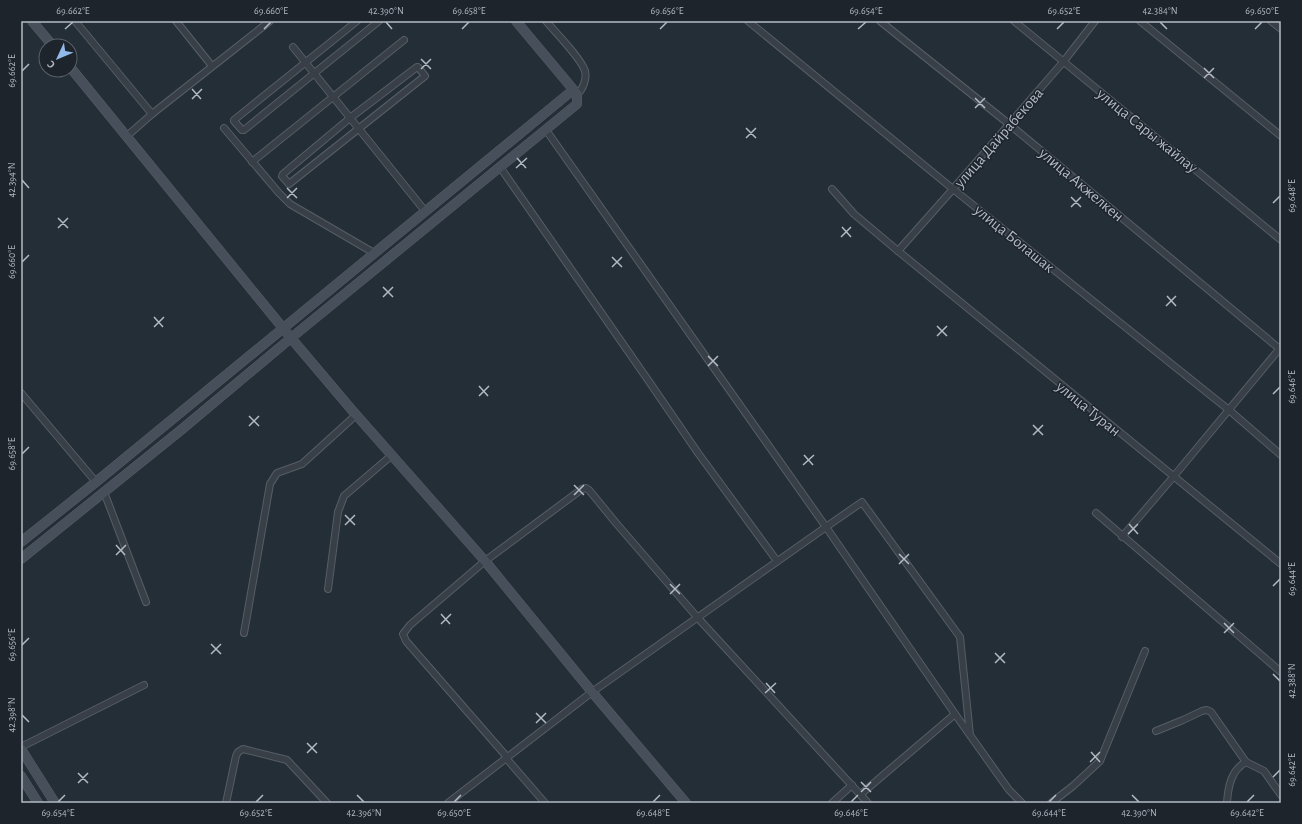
<svg xmlns="http://www.w3.org/2000/svg" width="1302" height="824" font-family="'Alegreya Sans',sans-serif">
<rect width="100%" height="100%" fill="#242e37"/>
<g fill="none" stroke-linecap="round" stroke-linejoin="round">
<g stroke="#565d65" stroke-width="8">
<g id="street">
<polyline points="75,21 152,114 270,21"/>
<polyline points="176,21 212,66"/>
<polyline points="357,21 234,120 234,121 242,130 244,130 379,21"/>
<path d="M546 21C555 32 581 58 585 71 587 78 583 90 577 94"/>
<polyline points="748,21 953,189 1229,410 1281,455"/>
<polyline points="880,21 1009,124 1281,350"/>
<polyline points="1014,21 1281,240"/>
<polyline points="1140,21 1281,136"/>
<polyline points="1271,21 1281,29"/>
<polyline points="293,47 425,211"/>
<polygon points="417,67 418,67 425,76 289,184 282,176 283,174 350,118"/>
<polyline points="224,128 279,193 290,204 374,253"/>
<polyline points="127,136 152,114"/>
<polyline points="252,162 404,40"/>
<polyline points="500,167 648,380 698,453 777,561"/>
<polyline points="832,189 854,214 898,251 1281,564"/>
<polyline points="898,251 953,189 1064,61 1095,21"/>
<polyline points="21,393 96,482"/>
<polyline points="104,492 146,602"/>
<polyline points="1096,513 1281,672"/>
<polyline points="1122,537 1174,476 1281,347"/>
<polyline points="328,589 338,512 344,496 392,455"/>
<polyline points="244,633 270,484 277,473 302,464 356,415"/>
<polyline points="1156,731 1183,720 1202,711 1207,710 1211,712 1246,762"/>
<polyline points="970,735 960,637 862,502 826,527 955,714 1009,790 1022,803"/>
<polyline points="21,747 144,685"/>
<polyline points="507,757 406,641 403,634 410,625 485,561 582,489 586,488 589,490 616,523 697,617 868,803"/>
<polyline points="506,758 545,803"/>
<polyline points="861,794 955,714"/>
<polyline points="226,803 236,756 238,752 243,749 287,760 327,803"/>
<polyline points="448,803 592,692 826,527 546,130"/>
<polyline points="832,803 852,785"/>
<polyline points="1051,803 1073,786 1100,761 1145,651"/>
<path d="M1227 803C1228 787 1231 770 1246 762L1264 771 1281 795"/>
</g>
</g>
<g stroke="#565d65" stroke-width="10">
<g id="secondary">
<polyline points="32,21 53,46"/>
<polyline points="70,67 291,338 351,409 485,561 592,692 686,803"/>
<polyline points="21,542 96,482 573,90"/>
<polyline points="21,559 181,430 291,338 577,104 577,94 516,21"/>
<polyline points="21,749 55,803"/>
<polyline points="21,776 38,803"/>
</g>
</g>
<use href="#street" stroke="#383f47" stroke-width="6"/>
<use href="#secondary" stroke="#464f5a" stroke-width="9"/>
</g>
<path fill="none" stroke="#b3bac3" stroke-width="1.5" d="M386 22 392 29M1160 22 1167 29M65 29 73 22M264 29 271 22M462 29 469 22M660 29 667 22M858 29 866 22M1057 29 1064 22M1255 29 1262 22M421 59 431 69M1204 68 1214 78M421 69 431 59M22 71 29 64M1204 78 1214 68M192 89 201 99M975 98 985 108M192 99 202 89M975 108 985 98M746 128 756 138M746 138 756 128M517 158 526 168M516 168 527 158M22 180 29 188M287 188 297 198M1071 197 1081 207M287 198 297 188M1273 203 1280 196M1071 207 1081 197M58 218 68 228M842 227 851 237M58 228 68 218M841 237 851 227M612 257 622 267M22 262 29 255M612 267 622 257M383 287 393 297M1167 296 1176 306M383 297 393 287M1166 306 1176 296M154 317 163 327M937 326 947 336M154 327 164 317M937 336 947 326M708 356 718 366M708 366 718 356M479 386 488 396M1273 394 1280 387M479 396 489 386M249 416 259 426M1033 425 1043 435M249 426 259 416M1033 435 1043 425M22 454 29 447M804 455 813 465M803 465 814 455M574 485 584 495M574 495 584 485M345 515 355 525M1129 524 1138 534M345 525 355 515M1128 534 1138 524M116 545 125 555M899 554 909 564M116 555 126 545M899 564 909 554M670 584 680 594M1273 586 1280 579M670 594 680 584M441 614 450 624M1224 623 1234 633M441 624 451 614M1224 633 1234 623M211 644 221 654M22 645 29 638M995 653 1005 663M211 654 221 644M995 663 1005 653M1273 674 1280 681M766 683 775 693M765 693 776 683M536 713 546 723M22 715 29 722M536 723 546 713M307 743 317 753M1091 752 1100 762M307 753 317 743M1090 762 1100 752M78 773 88 783M1273 777 1280 770M861 782 871 792M78 783 88 773M861 792 871 782M357 795 364 802M1132 795 1139 802M58 802 65 795M256 802 263 795M454 802 461 795M653 802 660 795M851 802 858 795M1049 802 1056 795M1247 802 1254 795"/>
<g text-anchor="middle" stroke-width="3" stroke-linejoin="round" paint-order="stroke">
<g font-size="16" fill="#b3bac3" stroke="#1d242c">
<text transform="translate(1148 130) rotate(39)" y="6">улица Сары жайлау</text>
<text transform="translate(998 137) rotate(-49)" y="6">улица Дайрабекова</text>
<text transform="translate(1082 184) rotate(40)" y="6">улица Акжелкен</text>
<text transform="translate(1015 238) rotate(39)" y="6">улица Болашак</text>
<text transform="translate(1089 408) rotate(39)" y="6">улица Туран</text>
</g>
</g>
<rect width="1302" height="824" fill="none" stroke="#1d242c" stroke-width="44"/>
<g transform="translate(58 58) rotate(226)"><circle r="19" fill="#1d242c" stroke="#596068"/>
<path d="M0-3L7 15L0 10L-7 15Z" fill="#91baea"/>
<text y="-6" font-size="11" font-weight="bold" text-anchor="middle" fill="#b3bac3">С</text>
</g>
<rect x="22" y="22" width="1258" height="780" fill="none" stroke="#b3bac3" stroke-width="1.5"/>
<g font-size="10" text-anchor="middle" fill="#b3bac3">
<text x="73" y="14">69.662°E</text>
<text x="271" y="14">69.660°E</text>
<text x="386" y="14">42.390°N</text>
<text x="469" y="14">69.658°E</text>
<text x="667" y="14">69.656°E</text>
<text x="866" y="14">69.654°E</text>
<text x="1064" y="14">69.652°E</text>
<text x="1160" y="14">42.384°N</text>
<text x="1262" y="14">69.650°E</text>
<text transform="translate(11 71) rotate(-90)" y="4">69.662°E</text>
<text transform="translate(11 180) rotate(-90)" y="4">42.394°N</text>
<text transform="translate(1291 196) rotate(-90)" y="4">69.648°E</text>
<text transform="translate(11 262) rotate(-90)" y="4">69.660°E</text>
<text transform="translate(1291 387) rotate(-90)" y="4">69.646°E</text>
<text transform="translate(11 454) rotate(-90)" y="4">69.658°E</text>
<text transform="translate(1291 579) rotate(-90)" y="4">69.644°E</text>
<text transform="translate(11 645) rotate(-90)" y="4">69.656°E</text>
<text transform="translate(1291 681) rotate(-90)" y="4">42.388°N</text>
<text transform="translate(11 715) rotate(-90)" y="4">42.398°N</text>
<text transform="translate(1291 770) rotate(-90)" y="4">69.642°E</text>
<text x="58" y="816">69.654°E</text>
<text x="256" y="816">69.652°E</text>
<text x="364" y="816">42.396°N</text>
<text x="454" y="816">69.650°E</text>
<text x="653" y="816">69.648°E</text>
<text x="851" y="816">69.646°E</text>
<text x="1049" y="816">69.644°E</text>
<text x="1139" y="816">42.390°N</text>
<text x="1247" y="816">69.642°E</text>
</g>
</svg>
